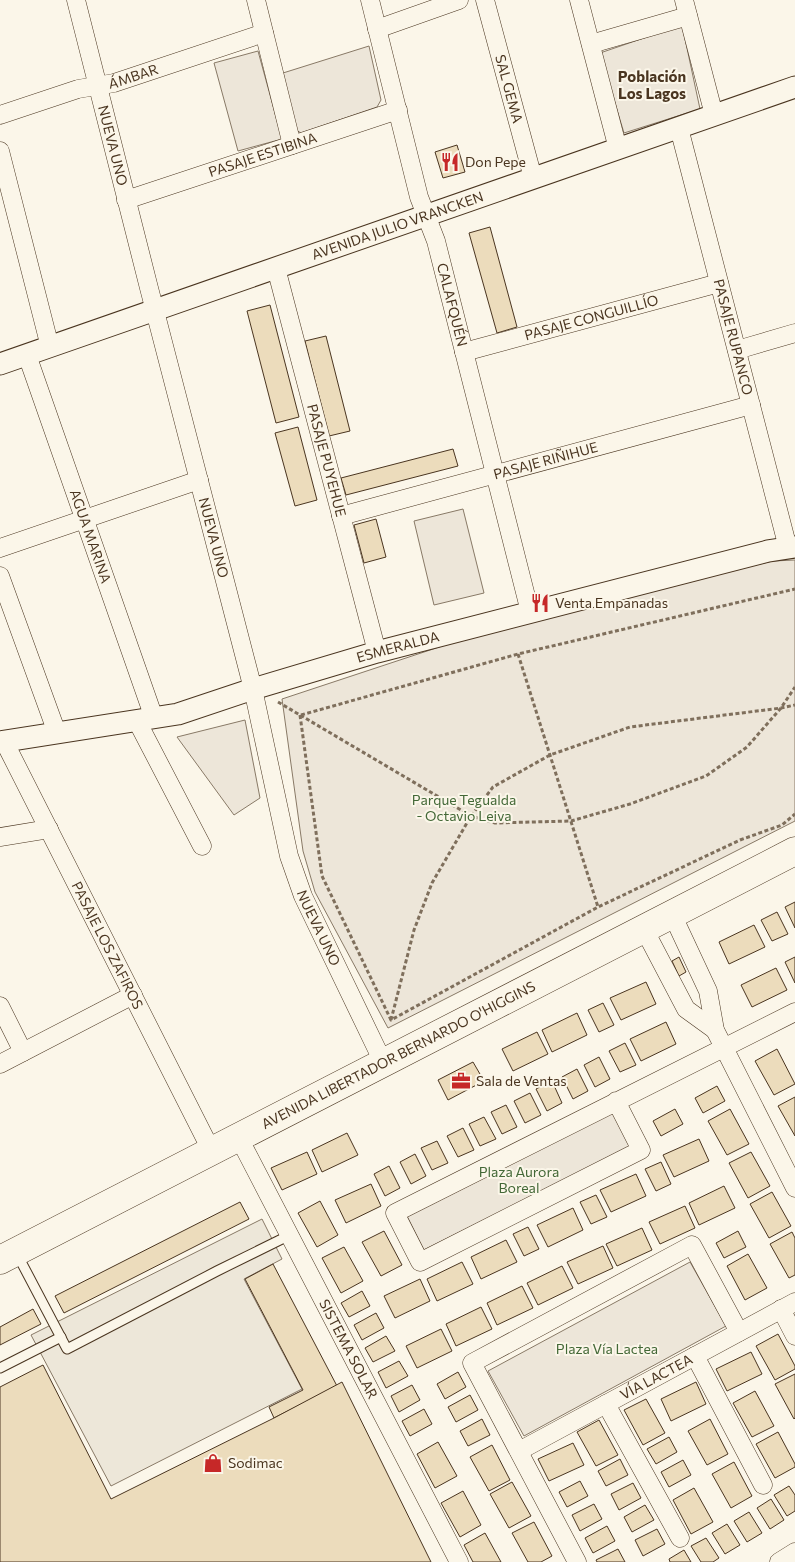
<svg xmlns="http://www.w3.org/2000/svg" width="795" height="1562" font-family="Commissioner,sans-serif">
<rect width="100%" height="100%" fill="#fbf6e9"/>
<g fill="#ede6d9" stroke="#887966">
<polygon points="682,25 700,109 624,133 600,53"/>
<polygon points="369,46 381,100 377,107 301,133 296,130 283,73"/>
<polygon points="258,51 282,139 238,151 214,63"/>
<polygon points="463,509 484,593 434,605 414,521"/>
<polygon points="795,560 795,821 388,1028 315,892 303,851 282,699 539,614 773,561"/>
<polygon points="245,720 260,798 234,815 177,737"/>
<polygon points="614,1110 632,1146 424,1250 406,1214"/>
<polygon points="690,1262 726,1326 524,1436 488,1371"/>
</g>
<polygon fill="#ede7d9" stroke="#887966" points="262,1219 282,1259 244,1279 302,1389 111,1486 31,1335"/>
<g fill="#ecdcbc" stroke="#4a3520">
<polygon points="457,145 465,172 443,178 435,152"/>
<polygon points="490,227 517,327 497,333 469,233"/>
<polygon points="270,305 299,417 276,423 247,311"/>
<polygon points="326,336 350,431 329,436 305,341"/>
<polygon points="298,427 317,500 295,506 275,433"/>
<polygon points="453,449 458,466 346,495 341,478"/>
<polygon points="376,519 386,557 364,563 354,525"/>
<polygon points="795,902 795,928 785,907"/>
<polygon points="777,912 788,934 772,941 761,920"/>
<polygon points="754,925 765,947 729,964 719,942"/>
<polygon points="679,957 686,972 679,976 672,961"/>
<polygon points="795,957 795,983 785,962"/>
<polygon points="776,968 787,990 752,1007 741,985"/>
<polygon points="646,982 656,1004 621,1020 610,998"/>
<polygon points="603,1003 614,1025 599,1032 588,1010"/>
<polygon points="577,1013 587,1035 552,1052 542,1030"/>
<polygon points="666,1022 676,1044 641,1061 630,1039"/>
<polygon points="537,1032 548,1054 513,1071 502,1049"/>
<polygon points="625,1043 636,1065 620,1072 609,1051"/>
<polygon points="777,1049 795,1084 774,1095 755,1061"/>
<polygon points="599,1057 610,1079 595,1087 584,1065"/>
<polygon points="473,1062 484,1081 448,1100 438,1080"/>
<polygon points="577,1069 588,1091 573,1099 562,1077"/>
<polygon points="552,1081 562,1103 547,1111 536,1089"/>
<polygon points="717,1086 725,1101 703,1113 695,1098"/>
<polygon points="530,1093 541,1115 525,1123 514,1101"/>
<polygon points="795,1097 795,1136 778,1106"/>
<polygon points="506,1105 517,1127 502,1134 491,1112"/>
<polygon points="675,1109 683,1124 661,1136 653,1121"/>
<polygon points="730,1109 749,1144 727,1155 708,1121"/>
<polygon points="484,1117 496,1139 480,1146 469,1124"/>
<polygon points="463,1128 474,1150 458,1157 447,1136"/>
<polygon points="347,1133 358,1155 322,1172 312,1150"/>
<polygon points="699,1139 709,1161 674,1177 663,1155"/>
<polygon points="437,1141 448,1163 432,1170 421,1148"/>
<polygon points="307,1152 317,1174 282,1190 271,1168"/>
<polygon points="751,1152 770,1186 748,1198 729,1163"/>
<polygon points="415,1154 426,1176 411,1184 400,1162"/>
<polygon points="661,1162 671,1184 656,1191 645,1169"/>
<polygon points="389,1166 400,1188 385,1196 374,1174"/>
<polygon points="636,1174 646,1196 611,1212 600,1190"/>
<polygon points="371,1184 381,1206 346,1223 335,1200"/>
<polygon points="724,1186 735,1208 699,1225 689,1203"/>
<polygon points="772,1192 791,1226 769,1238 750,1204"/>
<polygon points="596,1195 607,1217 591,1224 580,1202"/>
<polygon points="320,1201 338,1235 317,1247 298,1213"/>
<polygon points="240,1202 249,1219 64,1313 55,1296"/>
<polygon points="685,1206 695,1228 660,1244 649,1222"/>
<polygon points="573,1208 583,1230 548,1247 537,1225"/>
<polygon points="528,1227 539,1249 524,1256 513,1234"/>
<polygon points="642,1228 652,1250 617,1266 606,1244"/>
<polygon points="384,1231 402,1265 381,1276 362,1242"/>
<polygon points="738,1231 746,1247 724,1258 716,1243"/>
<polygon points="792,1232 795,1238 795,1275 789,1278 770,1244"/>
<polygon points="506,1240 517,1262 481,1279 471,1257"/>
<polygon points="603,1246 613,1268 578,1284 567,1262"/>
<polygon points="344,1247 363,1281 341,1293 322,1258"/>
<polygon points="748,1254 767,1288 745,1300 727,1266"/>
<polygon points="462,1262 473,1284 437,1301 427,1279"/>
<polygon points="273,1264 337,1386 274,1418 269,1407 303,1390 245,1279"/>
<polygon points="562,1266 573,1288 538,1305 527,1283"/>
<polygon points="420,1279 430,1301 395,1318 384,1296"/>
<polygon points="522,1286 533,1308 497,1325 487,1303"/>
<polygon points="362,1291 370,1306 349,1317 341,1303"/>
<polygon points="481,1307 492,1329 456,1346 446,1324"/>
<polygon points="33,1309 41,1324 0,1345 0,1327"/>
<polygon points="376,1313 384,1328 362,1340 354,1325"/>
<polygon points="441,1329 452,1351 417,1368 406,1346"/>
<polygon points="778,1334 795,1366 795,1369 775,1380 756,1346"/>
<polygon points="386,1336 395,1351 373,1362 365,1348"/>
<polygon points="751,1352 762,1374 727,1391 716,1369"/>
<polygon points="399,1361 408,1376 386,1388 378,1372"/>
<polygon points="43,1365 111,1499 274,1418 342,1382 431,1562 0,1562 0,1387"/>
<polygon points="458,1372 466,1387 445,1399 437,1384"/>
<polygon points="795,1374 795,1418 794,1419 775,1384"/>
<polygon points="696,1382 706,1404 671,1421 661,1399"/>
<polygon points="412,1385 420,1400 399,1412 391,1396"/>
<polygon points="755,1391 774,1426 752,1437 733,1403"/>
<polygon points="470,1395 478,1410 456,1422 448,1407"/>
<polygon points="646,1399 665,1433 643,1445 624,1410"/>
<polygon points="424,1409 432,1424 410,1436 402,1421"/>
<polygon points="482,1419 490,1435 468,1446 460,1431"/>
<polygon points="710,1419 728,1454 707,1465 688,1431"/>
<polygon points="599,1420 618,1455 596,1466 577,1432"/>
<polygon points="778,1432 795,1464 795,1467 775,1478 756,1444"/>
<polygon points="669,1437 677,1452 656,1464 647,1449"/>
<polygon points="438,1442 457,1476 435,1488 417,1454"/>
<polygon points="573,1443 584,1465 549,1481 538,1459"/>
<polygon points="492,1445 510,1480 489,1491 470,1457"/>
<polygon points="620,1459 628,1475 606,1486 598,1471"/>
<polygon points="683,1460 691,1475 669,1487 661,1472"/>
<polygon points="734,1462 752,1496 731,1508 712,1474"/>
<polygon points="580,1481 588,1496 567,1507 559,1492"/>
<polygon points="512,1482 531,1516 509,1528 490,1494"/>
<polygon points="633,1483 641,1498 619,1510 611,1494"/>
<polygon points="789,1486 795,1495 795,1511 787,1516 774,1495"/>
<polygon points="694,1488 713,1522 691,1534 673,1500"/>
<polygon points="463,1491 481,1525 460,1537 441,1503"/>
<polygon points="771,1499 784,1520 770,1529 757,1508"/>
<polygon points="594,1504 602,1519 580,1531 572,1515"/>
<polygon points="645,1505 654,1520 632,1532 624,1517"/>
<polygon points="749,1512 762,1533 747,1542 734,1521"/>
<polygon points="534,1522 552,1556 541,1562 528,1562 512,1533"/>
<polygon points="727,1524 740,1545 725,1554 712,1533"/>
<polygon points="607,1526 615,1541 593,1553 585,1538"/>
<polygon points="657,1529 665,1544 643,1556 635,1540"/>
<polygon points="485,1533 501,1562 473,1562 464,1545"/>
<polygon points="706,1538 719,1558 713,1562 701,1562 691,1546"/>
<polygon points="618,1549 625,1562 597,1562 596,1560"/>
<polygon points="684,1550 691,1562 670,1562 669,1559"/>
</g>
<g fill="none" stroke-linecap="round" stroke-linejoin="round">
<g stroke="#4a3520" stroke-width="11">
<g id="service">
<polyline points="17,1254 67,1349 217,1271 290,1235"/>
<polyline points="0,1368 61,1337"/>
</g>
</g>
<g stroke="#4a3520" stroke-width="19">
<g id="minor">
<path id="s1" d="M76 0 149 288 253 689 289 856 303 896 383 1062"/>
<polyline points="256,0 292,145"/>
<path id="s2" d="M370 0 419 197 436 241 530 612"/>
<path id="s3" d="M485 0 533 178"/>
<polyline points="579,0 618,149"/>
<polyline points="684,0 714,115"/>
<polyline points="377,29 459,0"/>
<polyline points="591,44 688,16"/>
<path id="s4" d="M0 115 78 89 114 83 264 33"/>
<path id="s5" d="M679 128 788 548"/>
<polyline points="0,151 50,347"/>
<path id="s6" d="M126 200 398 110"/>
<path id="s7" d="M276 268 377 652"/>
<polyline points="737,350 795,333"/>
<path id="s8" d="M464 352 719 283"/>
<path id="s9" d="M27 355 154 718"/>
<path id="s10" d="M341 516 751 405"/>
<polyline points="0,548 199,480"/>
<polyline points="0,576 57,733"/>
<polyline points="137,721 202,846"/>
<path id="s11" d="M4 741 211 1150"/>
<polyline points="0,837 49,829"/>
<polyline points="672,914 708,991 715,1030 795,1188"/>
<polyline points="644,929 686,1009 715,1030"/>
<polyline points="0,1006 23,1052"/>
<polyline points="0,1064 133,995"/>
<polyline points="616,1101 641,1150 420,1262 395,1213 795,1012"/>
<path id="s12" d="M238 1136 459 1562"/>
<polyline points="781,1309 795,1336"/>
<polyline points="695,1356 763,1485"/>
<polyline points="606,1404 680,1538"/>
<path id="s13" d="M519 1451 795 1302"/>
<polyline points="577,1562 472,1363 692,1245 739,1332"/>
<polyline points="779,1562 795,1552"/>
</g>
</g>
<g stroke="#4a3520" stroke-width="23">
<g id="tertiary">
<path id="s14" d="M0 364 795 87"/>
<path id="s15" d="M0 742 178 714 253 689 377 652 768 551 795 547"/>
</g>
</g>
<g stroke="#4a3520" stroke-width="29">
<g id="primary">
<path id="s16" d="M0 1260 795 851"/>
</g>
</g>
<g stroke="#7f6f5c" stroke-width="3" stroke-dasharray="4 2.5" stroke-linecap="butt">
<polyline points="518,654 598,907"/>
<polyline points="278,702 471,816 495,823 571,821 630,804 706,776 747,747 781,708 795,687"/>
<polyline points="300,715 322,876 391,1020 598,907 740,840 782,825 795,814"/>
<polyline points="301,715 518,654 795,589"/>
<polyline points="391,1020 414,930 432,883 471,816 493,787 550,755 630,727 781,708 795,705"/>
</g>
<use href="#service" stroke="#fbf6e9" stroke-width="9"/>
<use href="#minor" stroke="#fbf6e9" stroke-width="18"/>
<use href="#tertiary" stroke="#fbf6e9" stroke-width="21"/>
<use href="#primary" stroke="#fbf6e9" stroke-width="28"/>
</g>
<defs>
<g id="restaurant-bare" transform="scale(1.5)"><path d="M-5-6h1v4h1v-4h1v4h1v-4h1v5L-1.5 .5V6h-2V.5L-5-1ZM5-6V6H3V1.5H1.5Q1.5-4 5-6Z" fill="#c62828" stroke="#fbf6e9" stroke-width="2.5" paint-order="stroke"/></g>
<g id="office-bare" transform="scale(1.5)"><path d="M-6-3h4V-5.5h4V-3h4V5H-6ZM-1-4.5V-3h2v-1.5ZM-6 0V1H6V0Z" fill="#c62828" stroke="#fbf6e9" stroke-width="2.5" paint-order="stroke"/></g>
<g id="shop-bare" transform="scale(1.5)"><path d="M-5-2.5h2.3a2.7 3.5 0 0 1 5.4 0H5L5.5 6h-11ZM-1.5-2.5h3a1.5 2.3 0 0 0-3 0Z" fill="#c62828" stroke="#fbf6e9" stroke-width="2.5" paint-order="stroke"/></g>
</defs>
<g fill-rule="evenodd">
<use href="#restaurant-bare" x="450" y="162"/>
<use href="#restaurant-bare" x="540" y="603"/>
<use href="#office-bare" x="461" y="1081"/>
<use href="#shop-bare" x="213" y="1463"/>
</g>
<g text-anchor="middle" stroke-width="4" stroke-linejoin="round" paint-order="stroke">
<g font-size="14" fill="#4a3520" stroke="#fbf6e9">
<text dy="5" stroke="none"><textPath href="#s4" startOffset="139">ÁMBAR</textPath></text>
<text dy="5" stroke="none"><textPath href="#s3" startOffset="92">SAL GEMA</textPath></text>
<text dy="5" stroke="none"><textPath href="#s1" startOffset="150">NUEVA UNO</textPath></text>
<text dy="5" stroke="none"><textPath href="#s6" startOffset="144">PASAJE ESTIBINA</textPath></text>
<text dy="5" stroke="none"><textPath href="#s14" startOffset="421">AVENIDA JULIO VRANCKEN</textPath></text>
<text dy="5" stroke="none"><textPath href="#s2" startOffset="316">CALAFQUÉN</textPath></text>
<text dy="5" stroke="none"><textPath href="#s8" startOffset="132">PASAJE CONGUILLÍO</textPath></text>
<text dy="5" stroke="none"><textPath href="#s5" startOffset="216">PASAJE RUPANCO</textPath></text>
<text dy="5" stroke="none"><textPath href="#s7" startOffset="199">PASAJE PUYEHUE</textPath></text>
<text dy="5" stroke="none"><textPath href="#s10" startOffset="212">PASAJE RIÑIHUE</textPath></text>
<text dy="5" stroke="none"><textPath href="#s9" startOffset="192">AGUA MARINA</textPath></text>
<text dy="5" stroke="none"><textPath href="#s1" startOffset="555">NUEVA UNO</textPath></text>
<text dy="5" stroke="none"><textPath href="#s15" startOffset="410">ESMERALDA</textPath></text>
<text dy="5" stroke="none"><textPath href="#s1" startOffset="960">NUEVA UNO</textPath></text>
<text dy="5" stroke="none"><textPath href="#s11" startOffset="229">PASAJE LOS ZAFIROS</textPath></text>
<text dy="5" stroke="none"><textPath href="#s16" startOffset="448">AVENIDA LIBERTADOR BERNARDO O'HIGGINS</textPath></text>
<text dy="5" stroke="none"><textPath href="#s12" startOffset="240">SISTEMA SOLAR</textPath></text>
<text dy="5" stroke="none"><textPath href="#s13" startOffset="156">VÍA LACTEA</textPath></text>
</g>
<g font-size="14" fill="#4a3520" stroke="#fbf6e9" text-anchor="start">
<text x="465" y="167">Don Pepe</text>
<text x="555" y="608">Venta Empanadas</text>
<text x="476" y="1086">Sala de Ventas</text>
<text x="228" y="1468">Sodimac</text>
</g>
<g font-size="14" fill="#436837" stroke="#fbf6e9">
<text x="464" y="805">Parque Tegualda<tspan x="464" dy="16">- Octavio Leiva</tspan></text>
<text x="519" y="1177">Plaza Aurora<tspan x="519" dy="16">Boreal</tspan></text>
<text x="607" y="1354">Plaza Vía Lactea</text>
</g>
<g font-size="15" font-weight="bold" fill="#4a3520" stroke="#fbf6e9">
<text x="652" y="82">Población<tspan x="652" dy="17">Los Lagos</tspan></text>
</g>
</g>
</svg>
